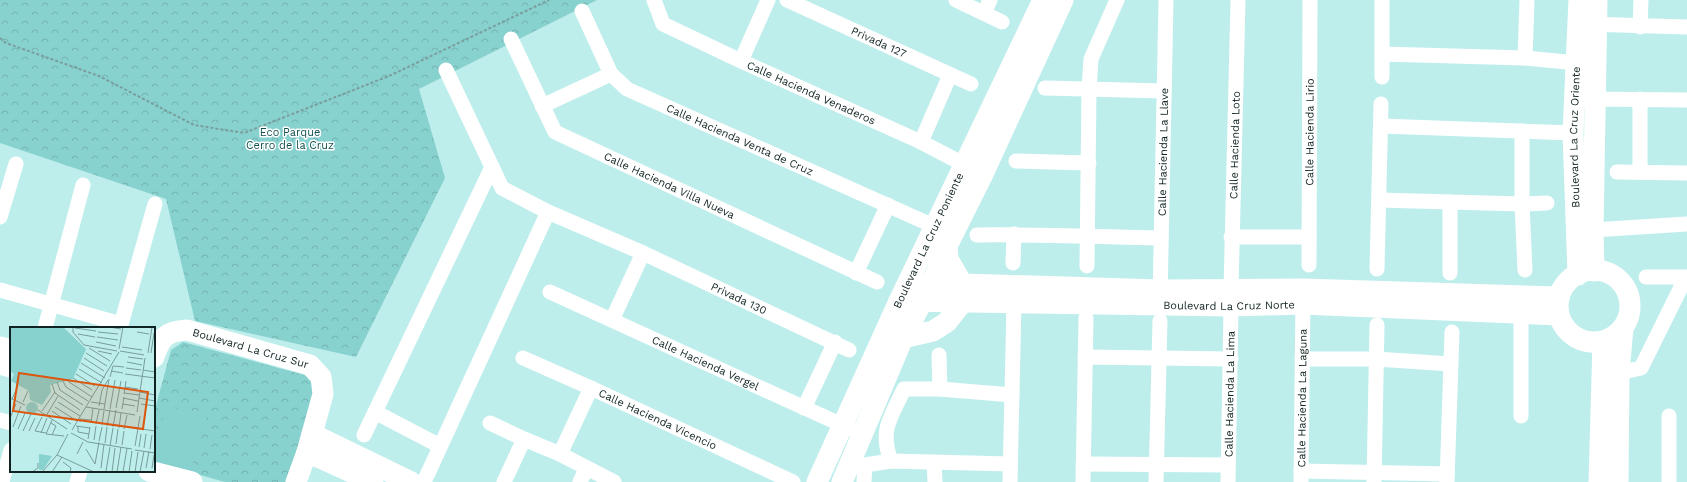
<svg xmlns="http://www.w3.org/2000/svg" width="1687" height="482" font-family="'Work Sans',sans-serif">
<defs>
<pattern id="park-crowns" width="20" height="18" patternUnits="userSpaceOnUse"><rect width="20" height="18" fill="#87d1cf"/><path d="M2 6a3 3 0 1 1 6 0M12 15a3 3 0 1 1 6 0" fill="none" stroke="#74b3b1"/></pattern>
</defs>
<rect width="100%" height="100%" fill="#beeeec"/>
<g fill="url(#park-crowns)">
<polygon points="0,0 597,0 419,89 445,178 356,357 195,321 166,199 0,143"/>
<polygon points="183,342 312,377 318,385 292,482 225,482 154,462 154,413 171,350"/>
</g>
<polygon fill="#87d1cf" points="166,406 207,416 191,470 154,459 154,451"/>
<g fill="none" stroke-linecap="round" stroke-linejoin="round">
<polyline stroke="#799e9c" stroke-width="2" stroke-dasharray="3 2" stroke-linecap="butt" points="0,38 6,43 99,76 194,125 244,133 389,76 549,0"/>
<g stroke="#fff" stroke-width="15">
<path id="s1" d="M654 0 663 24 741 61 921 142 973 169"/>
<path id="s2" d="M787 0 971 84"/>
<polyline points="956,0 1002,22"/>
<path id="s3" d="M582 11 611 74 627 89 936 227"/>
<polyline points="984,13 990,0"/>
<polyline points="1587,24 1687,27"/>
<polyline points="1640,27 1641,0"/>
<path id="s4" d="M511 39 555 132 877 282"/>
<polyline points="1382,54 1525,58 1577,63"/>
<polyline points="1525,58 1527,0"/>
<polyline points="741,61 768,0"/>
<path id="s5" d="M446 70 502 188 548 212 643 253 849 350"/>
<polyline points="1382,77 1382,0"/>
<polyline points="1045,88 1164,91"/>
<polyline points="1586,99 1687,100"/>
<polyline points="1640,99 1640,172"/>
<polyline points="542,106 611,74"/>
<polyline points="1381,126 1573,133"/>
<polyline points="1522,131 1522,204 1525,270"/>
<polyline points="921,142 950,75"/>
<polyline points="1016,161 1089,163"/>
<polyline points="1617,172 1687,173"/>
<polyline points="1379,200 1522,204 1547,203"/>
<polyline points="0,217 16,164"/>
<polyline points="1593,230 1687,224"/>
<path d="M977 235C1038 234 1100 237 1161 238"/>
<polyline points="1231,237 1309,237"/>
<polyline points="1013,263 1014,234"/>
<path id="s6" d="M1309 265 1310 0"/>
<polyline points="1087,266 1089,90 1091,59 1117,0"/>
<polyline points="1377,269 1381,104"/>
<polyline points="856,273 888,205"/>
<polyline points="1450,273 1450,202"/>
<polyline points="0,290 121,324"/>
<path id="s7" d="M1231 290 1238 0"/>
<path id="s8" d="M550 292 851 429"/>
<path id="s9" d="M1160 300 1166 0"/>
<polyline points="1521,313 1521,416"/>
<polyline points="612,320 643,253"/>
<polyline points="45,328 83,185"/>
<polyline points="120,328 155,204"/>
<polyline points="939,355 940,389"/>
<polyline points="1085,357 1231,359"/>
<path id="s10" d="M523 358 591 388 793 482"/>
<polyline points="1302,359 1376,359 1451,364"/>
<polyline points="1619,373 1641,368 1686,277 1646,277"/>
<polyline points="804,408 835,342"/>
<polyline points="375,412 440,446"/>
<polyline points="0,420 11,423"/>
<polyline points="490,423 524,439 560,454 614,482"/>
<polyline points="364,435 492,167"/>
<polyline points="560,454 591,388"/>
<path d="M891 461C879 430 891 417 904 389H940L1012 395"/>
<polyline points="934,462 935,482"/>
<polyline points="1083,464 1228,465"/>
<polyline points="1301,471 1447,474"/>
<polyline points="2,482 11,450"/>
<polyline points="77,482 80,471"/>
<polyline points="424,482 548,212"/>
<polyline points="504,482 524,439"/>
<polyline points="580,482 586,469"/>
<polyline points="864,482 865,465 891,461 1010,464"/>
<polyline points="1010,482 1014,302"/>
<polyline points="1083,482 1086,318"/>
<polyline points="1156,482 1160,321"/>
<path id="s11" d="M1228 482 1231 306"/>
<path id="s12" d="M1301 482 1303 295"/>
<polyline points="1374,482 1377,325"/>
<polyline points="1447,482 1452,332"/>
<polyline points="1669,482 1669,416"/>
</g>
<g stroke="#fff" stroke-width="21">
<circle cx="1594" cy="306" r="36"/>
<polyline points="1594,271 1593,230 1597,0"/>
<path id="s13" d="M1578 275 1573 133 1579 0"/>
<polyline points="908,284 932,283 1160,290 1303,289 1559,297"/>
<path id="s14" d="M899 301 1231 306 1303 304 1559 315"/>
<polyline points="903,338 933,331 947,322 962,303 963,285 948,259 947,246"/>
<polyline points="0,347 11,350"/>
<path id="s15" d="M154 357C160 338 166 331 187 330L310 365 321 377 323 394 307 452 296 482"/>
<polyline points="0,364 11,367"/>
<polyline points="312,434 411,482"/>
<polyline points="307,452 373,482"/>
<polyline points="149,471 192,482"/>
<path id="s16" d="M817 482 899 301 1043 0"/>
<polyline points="842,482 903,338 932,283 947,246 983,174 1063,0"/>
<polyline points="1599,482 1603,341"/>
<polyline points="1618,482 1619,373 1623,327"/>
</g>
</g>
<g text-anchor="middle" stroke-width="3" stroke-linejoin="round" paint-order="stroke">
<g font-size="11" fill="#102322" stroke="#fff">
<text dy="4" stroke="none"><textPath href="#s2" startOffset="101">Privada 127</textPath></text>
<text dy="4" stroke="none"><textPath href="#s1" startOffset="189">Calle Hacienda Venaderos</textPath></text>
<text dy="4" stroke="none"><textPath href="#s6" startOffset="133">Calle Hacienda Lirio</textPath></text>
<text dy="4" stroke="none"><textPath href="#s13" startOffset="138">Boulevard La Cruz Oriente</textPath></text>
<text dy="4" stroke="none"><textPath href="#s3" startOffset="215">Calle Hacienda Venta de Cruz</textPath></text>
<text dy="4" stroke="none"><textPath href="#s7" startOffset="145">Calle Hacienda Loto</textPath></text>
<text dy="4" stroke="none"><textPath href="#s9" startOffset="148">Calle Hacienda La Llave</textPath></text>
<text dy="4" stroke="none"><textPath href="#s4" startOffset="229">Calle Hacienda Villa Nueva</textPath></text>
<text dy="4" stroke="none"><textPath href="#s16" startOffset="266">Boulevard La Cruz Poniente</textPath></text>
<text dy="4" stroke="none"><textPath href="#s5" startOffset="392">Privada 130</textPath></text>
<text dy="4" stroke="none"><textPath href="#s14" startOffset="330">Boulevard La Cruz Norte</textPath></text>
<text dy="4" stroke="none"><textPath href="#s15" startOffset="113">Boulevard La Cruz Sur</textPath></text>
<text dy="4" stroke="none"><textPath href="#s8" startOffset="171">Calle Hacienda Vergel</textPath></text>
<text dy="4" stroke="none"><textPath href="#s11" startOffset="88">Calle Hacienda La Lima</textPath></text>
<text dy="4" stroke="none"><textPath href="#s12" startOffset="84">Calle Hacienda La Laguna</textPath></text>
<text dy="4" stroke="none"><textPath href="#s10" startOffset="148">Calle Hacienda Vicencio</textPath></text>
</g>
<g font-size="11" fill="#124f4e" stroke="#fff">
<text x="290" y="136">Eco Parque<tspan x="290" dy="13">Cerro de la Cruz</tspan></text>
</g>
</g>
<g transform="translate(10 327)">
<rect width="145" height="145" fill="#beeeec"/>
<path d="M0 0H53L76 22 63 52 40 58 41 65 32 78 20 73 19 64 1 54 4 47 0 44ZM16 81a6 6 0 1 1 12 0a6 6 0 1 1-12 0Z" fill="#87d1cf"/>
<path d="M29 127 42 129 33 143H29Z" fill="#87d1cf"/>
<path fill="none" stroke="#789d9b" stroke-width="1" d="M63 0V5L74 18 107 24M99 0 111 2M65 1 86 4M88 5 108 7M127 5 139 7M68 7 85 10M87 10 108 13M86 15 106 19M112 20 132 23M79 21 100 34M109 22 113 0M88 24 102 27M110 24 134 28M76 26 97 39M138 26 142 0M141 26 144 6M118 30 133 32M74 31 94 44M117 35 132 38M71 36 95 51M116 41 131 43M69 42 92 56M133 43 145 45M101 44 113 46M66 47 85 59M115 47 145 51M100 50 103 39 114 40M63 51 82 63M58 52 59 55 82 70M53 54 56 60 78 74M47 55 50 63 73 78M42 57 45 66 70 83M115 60 128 62M130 65 145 68M114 66 129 68M114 67 116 54M0 71 15 78M113 71 128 74M129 71 145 74M2 72 8 59M13 75 18 64M48 75 70 89M81 75 95 77M113 77 125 79M131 77 145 79M89 79 92 63 98 53M45 80 67 94M76 80 125 88M106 81 111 54M94 82 99 52M100 82 105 53M112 82 114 70M28 83 57 102M32 84 45 65M42 84 61 97M127 85 135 31M36 89 48 69M32 90 25 104 36 106M0 91 6 77M42 93 36 107 54 109M70 95V92L81 93M41 96 46 99 42 108M81 96 83 81M86 97 89 83M92 98 94 84M66 99 80 101M68 99V105L79 107M97 99 100 83M3 100 11 79M103 100 106 83M109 101 111 86M126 101 145 104M8 102 15 86M114 102 117 88M62 103 109 25M13 104 21 87M19 104 25 91M31 106 37 91M61 106 78 115 122 122M78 112 80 100M84 113 86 99M89 114 92 100M95 116 97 100M106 117 108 102M112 118 114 104M100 119 103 101M125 119 130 89M129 120 131 107M134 121 136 107M76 122 85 137M140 122 142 108M125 123 145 126M67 127 73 115M47 128 58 107M53 135 61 141 60 145M85 137 89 115M91 141 94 117M136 141 139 124M142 141 144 128M96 144 100 120M22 145 28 141V136M32 145 47 128 84 145M42 145 52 130M102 145 105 121M107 145 111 120M113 145 117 121M119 145 122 124M125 145 128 125M130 145 134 124"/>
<path fill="#dd560d" fill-opacity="0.15" stroke="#dd560d" stroke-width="2" d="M9 46 138 65 133 102 3 84Z"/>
<rect width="145" height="145" fill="none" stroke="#102322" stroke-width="2"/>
</g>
</svg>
